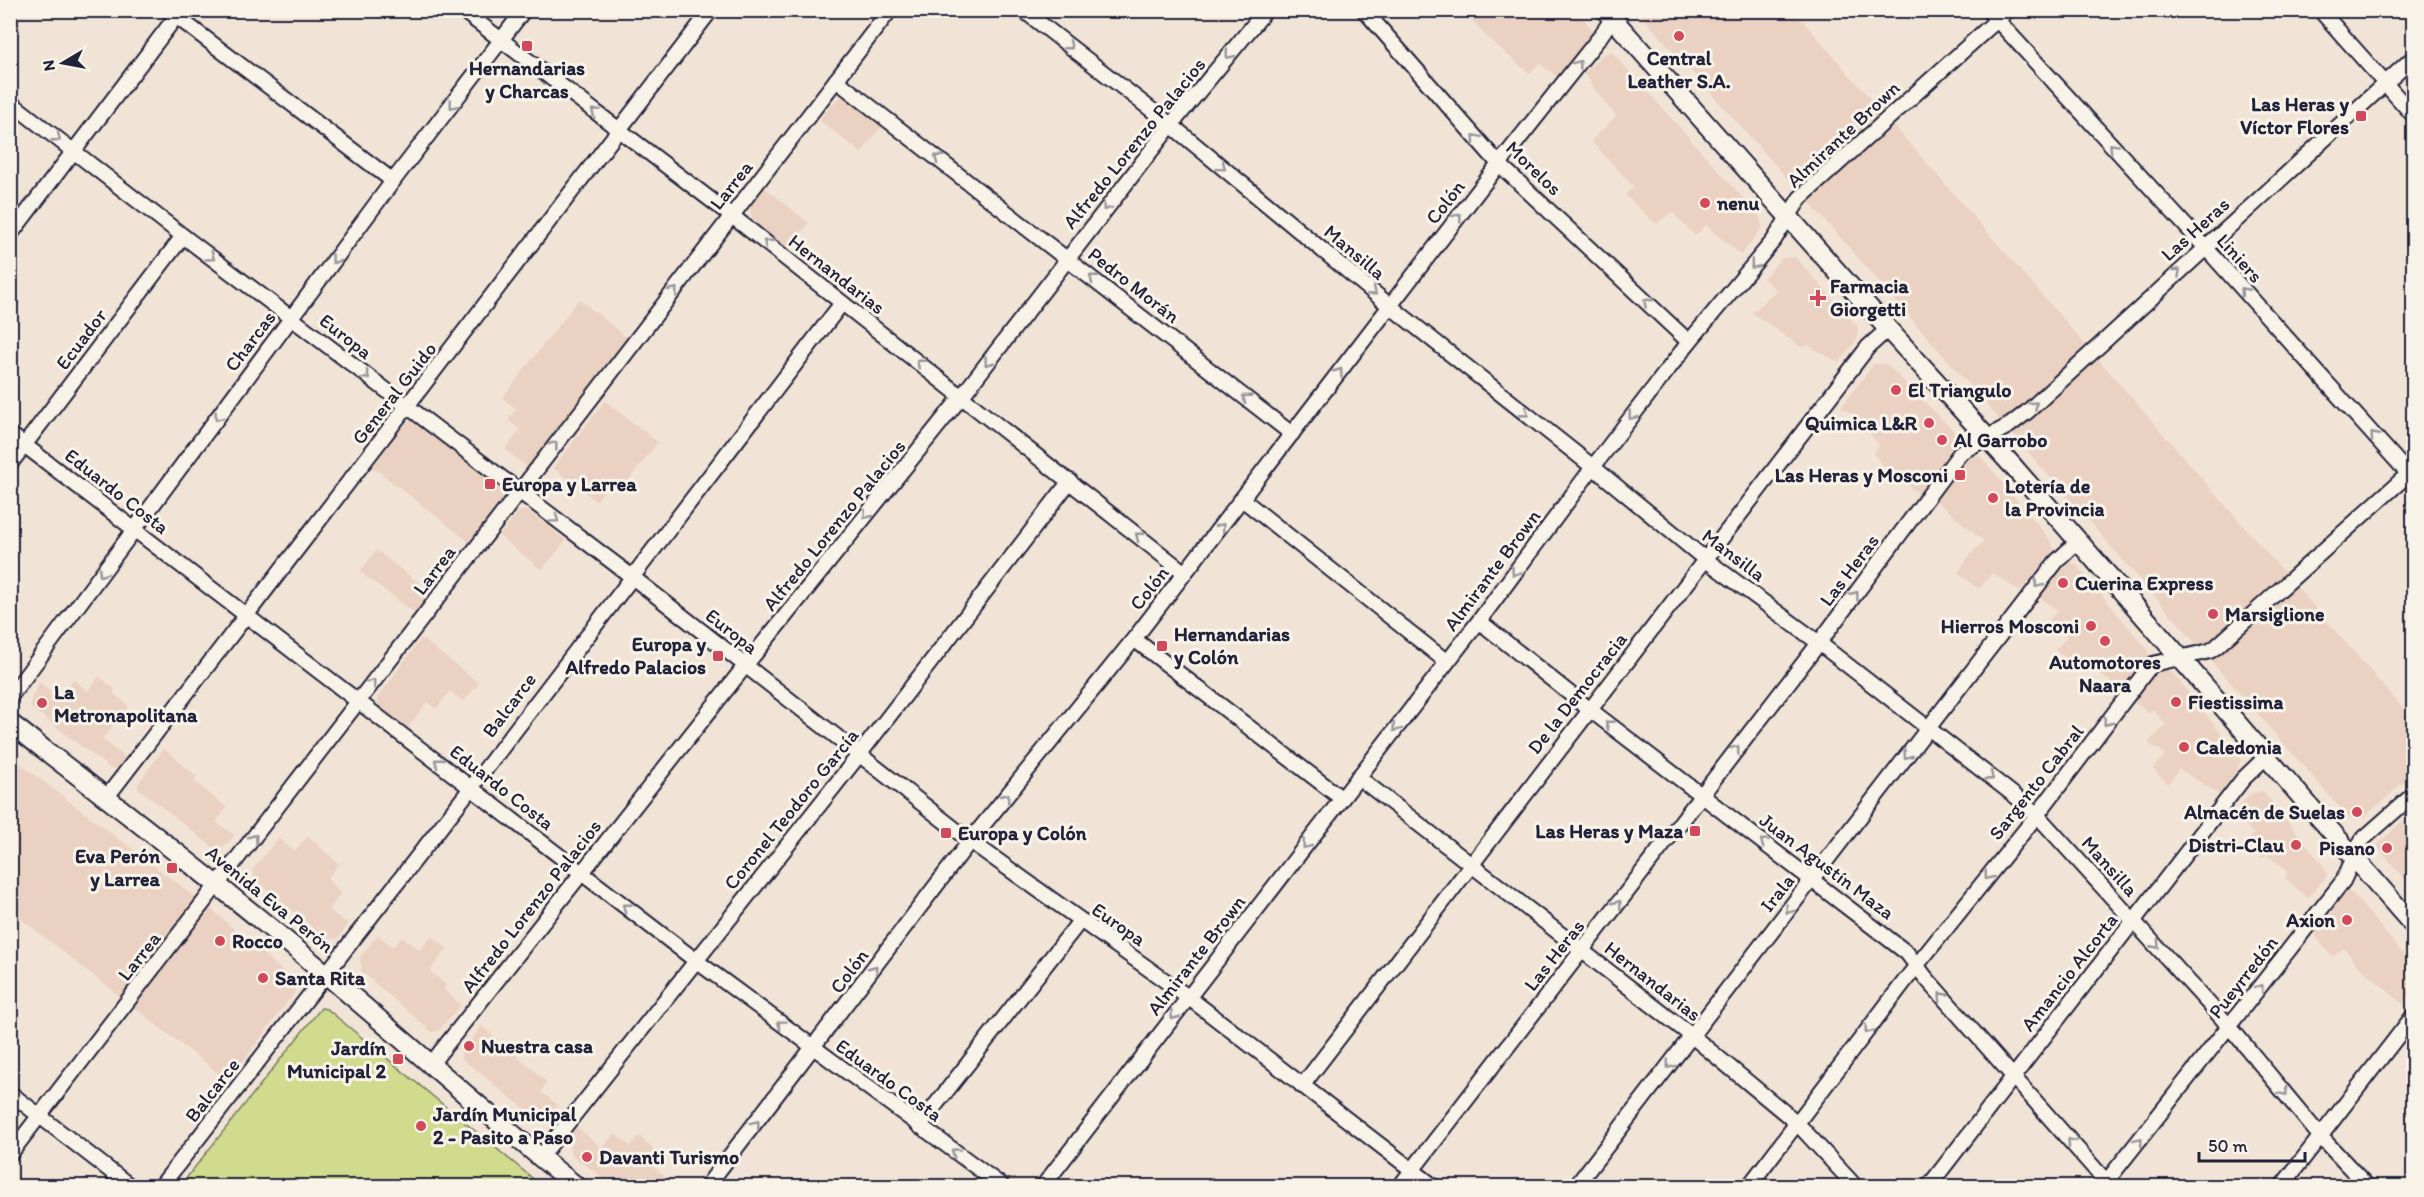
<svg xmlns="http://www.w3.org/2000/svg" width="2424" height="1197" font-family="Itim,sans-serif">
<rect width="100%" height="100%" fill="#f1e4d7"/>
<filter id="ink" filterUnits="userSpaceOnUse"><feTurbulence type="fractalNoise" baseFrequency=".0167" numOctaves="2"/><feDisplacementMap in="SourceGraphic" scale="12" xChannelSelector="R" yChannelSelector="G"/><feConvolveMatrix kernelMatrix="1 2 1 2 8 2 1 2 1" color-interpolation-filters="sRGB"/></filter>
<g filter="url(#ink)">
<g fill="#ead1c2">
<polygon points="1464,11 1577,11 1592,29 1593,34 1559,78 1539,63 1530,74 1489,39"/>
<polygon points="1637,11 1794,11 2413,720 2413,773 2364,818 2349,818 1823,218"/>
<polygon points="1611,51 1760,217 1762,228 1741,255 1706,225 1695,236 1672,212 1656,224 1625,195 1634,187 1591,141 1616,116 1589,83 1592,81 1583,74 1602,55"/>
<polygon points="843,97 847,97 884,124 861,153 819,120 835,101"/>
<polygon points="764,187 809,223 787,251 756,226 752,220 750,206"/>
<polygon points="1795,257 1858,327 1857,339 1839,363 1808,345 1803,348 1752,313 1777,290 1763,279 1782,258"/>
<polygon points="579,299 630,340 529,469 505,449 520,430 508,420 516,409 502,398"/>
<polygon points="1874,364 1886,364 1956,433 1959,439 1958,446 1918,493 1884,467 1873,453 1880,446 1853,414 1841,407"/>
<polygon points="605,401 658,442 620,491 610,483 596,501 553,468"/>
<polygon points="411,420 498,486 502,491 502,504 472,544 373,467 401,427 406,422"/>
<polygon points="1978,455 1983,459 2051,541 2054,548 2052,555 2020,591 1992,573 1979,589 1958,573 1969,556 1984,541 1934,499 1968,456"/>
<polygon points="519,511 528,511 566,540 542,570 499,536"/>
<polygon points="376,550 433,594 418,615 360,572"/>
<polygon points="2070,563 2075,563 2147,649 2149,656 2121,689 2093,670 2086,673 2055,650 2067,637 2049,619 2058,611 2037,595 2059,570"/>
<polygon points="421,638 479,683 464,702 450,691 436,709 427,702 408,728 380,707 377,699"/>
<polygon points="2167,670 2171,671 2241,758 2237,771 2219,794 2179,769 2168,784 2153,769 2165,754 2148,743 2166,725 2154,710 2149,713 2133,702 2155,673"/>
<polygon points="99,676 115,689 113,693 129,706 102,739 125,757 117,768 111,769 30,707 31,699 39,682 58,698 73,679 88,691"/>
<polygon points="164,748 197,777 194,781 227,808 216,822 235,835 223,847 214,848 138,788 138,784"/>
<polygon points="10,756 211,909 293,980 295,992 228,1081 11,911"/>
<polygon points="2263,791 2326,869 2327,876 2308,898 2285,878 2288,871 2267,855 2262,859 2247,842 2254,833 2233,815 2250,794"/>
<polygon points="2413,811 2413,888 2378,848 2378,844"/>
<polygon points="308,836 339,864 327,879 341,893 329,910 348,924 338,939 325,938 254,879 253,869 278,838 295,851"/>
<polygon points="2346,891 2353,894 2413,966 2413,990 2403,1004 2356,964 2344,948 2332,957 2314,934"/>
<polygon points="378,935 393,947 402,937 420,950 432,936 447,949 430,971 446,985 444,990 461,1005 438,1031 432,1032 362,972 360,957"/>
<polygon points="482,1026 547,1082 541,1092 558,1105 548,1118 540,1121 461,1058 461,1053"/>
<polygon points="577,1127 601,1147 615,1134 630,1146 639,1136 657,1152 648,1162 665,1177 658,1186 614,1186 570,1154 569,1136"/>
</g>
<polygon fill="#d0db8e" stroke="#797e64" stroke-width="1.5" points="321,1008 327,1009 542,1186 180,1186"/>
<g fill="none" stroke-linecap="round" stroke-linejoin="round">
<g stroke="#22223b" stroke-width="18">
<g id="street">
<polyline points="168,10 393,181"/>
<polyline points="462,10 732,216 1185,573"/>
<polyline points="1023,10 1171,125 1390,306 1593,467 1706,560 1819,643 2024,803 2037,815 2229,1026 2320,1136 2367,1186"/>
<polyline points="1364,10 1499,164 1689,342"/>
<polyline points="1988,10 2205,247 2414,480"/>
<polyline points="2320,10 2414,116"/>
<polyline points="836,80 1292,434"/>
<polyline points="10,102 183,236 631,576 970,841 1188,997 1433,1186"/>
<polyline points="10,235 181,10"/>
<polyline points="10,434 695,960 1002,1186"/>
<polyline points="10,464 183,236"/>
<polyline points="1242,499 1447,662"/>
<polyline points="1479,621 1589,709 1907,953 1926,978 2110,1186"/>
<polyline points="1134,639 1341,798"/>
<polyline points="10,697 393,181 524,10"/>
<polyline points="1358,777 1692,1036 1797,1123 1855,1186"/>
<polyline points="106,798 711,10"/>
<polyline points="431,1064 745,666 962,396 1171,125 1266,10"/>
<polyline points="1302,1086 1868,347 1888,329"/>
<polyline points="10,1093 130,1186"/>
<polyline points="919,1126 1080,921"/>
<polyline points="10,1154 890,10"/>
<polyline points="540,1158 859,755 1070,481"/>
<polyline points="161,1186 471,788 842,303"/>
<polyline points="707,1186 970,841 1134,639 1499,164 1599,38 1617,12"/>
<polyline points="1043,1186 1479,621 1593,467 1689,342 1774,240 1800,198 2008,10"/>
<polyline points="1400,1186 1819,643 1961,452 2010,425 2027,412 2414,57"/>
<polyline points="1576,1186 2056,562 2078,541"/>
<polyline points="1749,1186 1917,965 2037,815 2147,670 2153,664 2210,651 2216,647 2414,469"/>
<polyline points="1929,1186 2243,779 2266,757"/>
<polyline points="2103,1186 2343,881 2362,840 2414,794"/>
<polyline points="2282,1186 2414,1015"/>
</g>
</g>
<g stroke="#22223b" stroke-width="22">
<g id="secondary">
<polyline points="1605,10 1888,329 2011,464 2414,926"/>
<path d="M10 723C117 806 224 888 327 975 410 1045 491 1119 576 1186"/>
</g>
</g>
<use href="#street" stroke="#f7f3e8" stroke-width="14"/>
<use href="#secondary" stroke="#f7f3e8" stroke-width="18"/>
</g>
<defs><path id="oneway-chevron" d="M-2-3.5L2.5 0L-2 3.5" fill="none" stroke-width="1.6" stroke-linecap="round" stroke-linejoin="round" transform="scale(1.5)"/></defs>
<g stroke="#97959a">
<use href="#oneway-chevron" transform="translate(1069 46) rotate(38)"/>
<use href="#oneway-chevron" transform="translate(1229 55) rotate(130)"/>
<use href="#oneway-chevron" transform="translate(1578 64) rotate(-52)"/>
<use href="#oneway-chevron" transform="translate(453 105) rotate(128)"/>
<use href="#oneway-chevron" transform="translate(595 112) rotate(-143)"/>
<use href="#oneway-chevron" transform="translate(57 138) rotate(38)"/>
<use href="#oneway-chevron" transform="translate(1476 138) rotate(-131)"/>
<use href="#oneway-chevron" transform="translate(2113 147) rotate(-133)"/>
<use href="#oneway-chevron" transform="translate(938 158) rotate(-142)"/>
<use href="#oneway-chevron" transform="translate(1222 167) rotate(40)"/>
<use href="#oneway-chevron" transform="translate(1106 207) rotate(128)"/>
<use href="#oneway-chevron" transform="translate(1458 217) rotate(-52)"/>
<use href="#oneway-chevron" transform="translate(767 243) rotate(-141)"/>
<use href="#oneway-chevron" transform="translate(211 257) rotate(37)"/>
<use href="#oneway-chevron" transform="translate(335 260) rotate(127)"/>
<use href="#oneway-chevron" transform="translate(1754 265) rotate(130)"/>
<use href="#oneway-chevron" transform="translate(2177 272) rotate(-43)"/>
<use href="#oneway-chevron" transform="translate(1093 278) rotate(-142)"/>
<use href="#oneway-chevron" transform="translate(674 291) rotate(-52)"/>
<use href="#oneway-chevron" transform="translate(2244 291) rotate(-132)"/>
<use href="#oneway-chevron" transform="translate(1373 292) rotate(40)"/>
<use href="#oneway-chevron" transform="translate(1647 302) rotate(-137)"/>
<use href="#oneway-chevron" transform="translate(988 362) rotate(127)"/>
<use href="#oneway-chevron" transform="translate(920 363) rotate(-142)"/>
<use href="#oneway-chevron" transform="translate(1339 372) rotate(-53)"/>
<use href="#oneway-chevron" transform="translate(366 376) rotate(38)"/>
<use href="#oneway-chevron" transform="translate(1246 398) rotate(-142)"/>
<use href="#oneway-chevron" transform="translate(2034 405) rotate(-43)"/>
<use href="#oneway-chevron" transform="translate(1525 413) rotate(38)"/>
<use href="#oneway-chevron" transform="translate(1632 416) rotate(128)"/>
<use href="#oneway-chevron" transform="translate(218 417) rotate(127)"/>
<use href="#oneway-chevron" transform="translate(2374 436) rotate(-132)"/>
<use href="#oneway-chevron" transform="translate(554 445) rotate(-52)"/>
<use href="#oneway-chevron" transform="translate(867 515) rotate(129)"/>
<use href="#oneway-chevron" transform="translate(555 519) rotate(37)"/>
<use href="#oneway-chevron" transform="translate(1221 527) rotate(-52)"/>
<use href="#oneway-chevron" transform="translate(1139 536) rotate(-142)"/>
<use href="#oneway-chevron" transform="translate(1515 572) rotate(126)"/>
<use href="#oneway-chevron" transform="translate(102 573) rotate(126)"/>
<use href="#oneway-chevron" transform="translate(2038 584) rotate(128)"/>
<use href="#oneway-chevron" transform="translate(1855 595) rotate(-53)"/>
<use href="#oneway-chevron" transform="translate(372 683) rotate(-53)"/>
<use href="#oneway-chevron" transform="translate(2107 722) rotate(127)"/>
<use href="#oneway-chevron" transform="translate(1609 724) rotate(-142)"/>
<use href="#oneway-chevron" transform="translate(1396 728) rotate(128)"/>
<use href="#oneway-chevron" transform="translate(1736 749) rotate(-52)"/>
<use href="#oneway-chevron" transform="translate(1907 755) rotate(127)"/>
<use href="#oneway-chevron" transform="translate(438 762) rotate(-142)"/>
<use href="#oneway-chevron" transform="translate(1990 777) rotate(38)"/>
<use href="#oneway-chevron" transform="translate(1006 797) rotate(-51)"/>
<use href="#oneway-chevron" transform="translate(254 838) rotate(-53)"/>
<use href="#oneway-chevron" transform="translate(1764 842) rotate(-143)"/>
<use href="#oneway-chevron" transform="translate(1306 845) rotate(128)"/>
<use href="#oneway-chevron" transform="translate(1988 876) rotate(129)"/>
<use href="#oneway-chevron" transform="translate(1618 904) rotate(-53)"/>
<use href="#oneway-chevron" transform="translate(626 907) rotate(-142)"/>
<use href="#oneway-chevron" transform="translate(1789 910) rotate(128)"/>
<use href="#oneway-chevron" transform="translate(2156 945) rotate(48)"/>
<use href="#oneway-chevron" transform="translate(874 969) rotate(-53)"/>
<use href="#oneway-chevron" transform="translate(2260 988) rotate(-52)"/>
<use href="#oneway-chevron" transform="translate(1942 996) rotate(-132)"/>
<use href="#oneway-chevron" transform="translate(1174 1016) rotate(127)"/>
<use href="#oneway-chevron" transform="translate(781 1024) rotate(-143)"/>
<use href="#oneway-chevron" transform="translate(1868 1030) rotate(127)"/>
<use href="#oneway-chevron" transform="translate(1670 1065) rotate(128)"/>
<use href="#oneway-chevron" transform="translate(2284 1092) rotate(50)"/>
<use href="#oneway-chevron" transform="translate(756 1124) rotate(-52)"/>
<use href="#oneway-chevron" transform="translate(2139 1141) rotate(-52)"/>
<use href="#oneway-chevron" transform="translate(2071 1142) rotate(-131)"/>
<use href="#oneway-chevron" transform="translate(955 1152) rotate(-144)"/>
</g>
</g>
<g fill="#d1495b" stroke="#f7f3e8" stroke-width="2">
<circle cx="1679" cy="36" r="6"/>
<rect x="521" y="40" width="12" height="12" rx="3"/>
<rect x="2355" y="110" width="12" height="12" rx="3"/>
<circle cx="1705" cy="203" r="6"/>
<path d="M1815 289h6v6h6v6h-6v6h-6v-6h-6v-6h6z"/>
<circle cx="1896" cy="390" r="6"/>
<circle cx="1929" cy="423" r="6"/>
<circle cx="1942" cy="440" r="6"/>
<rect x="1954" y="469" width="12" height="12" rx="3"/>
<rect x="484" y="478" width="12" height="12" rx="3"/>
<circle cx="1993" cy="498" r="6"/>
<circle cx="2063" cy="583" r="6"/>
<circle cx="2213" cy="614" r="6"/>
<circle cx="2091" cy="626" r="6"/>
<circle cx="2105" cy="641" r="6"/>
<rect x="1156" y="640" width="12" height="12" rx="3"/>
<rect x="712" y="650" width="12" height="12" rx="3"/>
<circle cx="2176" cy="702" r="6"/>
<circle cx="42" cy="703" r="6"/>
<circle cx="2184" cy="747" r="6"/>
<circle cx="2357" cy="812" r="6"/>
<rect x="1689" y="825" width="12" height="12" rx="3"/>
<rect x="940" y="827" width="12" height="12" rx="3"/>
<circle cx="2296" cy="845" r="6"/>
<circle cx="2387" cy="848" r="6"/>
<rect x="166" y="862" width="12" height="12" rx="3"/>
<circle cx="2347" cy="920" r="6"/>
<circle cx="220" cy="941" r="6"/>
<circle cx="263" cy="978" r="6"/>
<circle cx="469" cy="1046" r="6"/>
<rect x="392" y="1053" width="12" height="12" rx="3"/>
<circle cx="421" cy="1126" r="6"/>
<circle cx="587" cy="1157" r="6"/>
</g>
<g text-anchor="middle" stroke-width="6" stroke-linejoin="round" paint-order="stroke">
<g font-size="20" font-weight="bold" fill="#22223b" stroke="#f7f3e8" text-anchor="start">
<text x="1679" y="65" text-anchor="middle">Central<tspan x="1679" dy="23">Leather S.A.</tspan></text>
<text x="527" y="75" text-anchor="middle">Hernandarias<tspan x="527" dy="23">y Charcas</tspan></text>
<text x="2349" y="111" text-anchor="end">Las Heras y<tspan x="2349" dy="23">Víctor Flores</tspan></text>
<text x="1717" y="210">nenu</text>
<text x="1830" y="293">Farmacia<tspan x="1830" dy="23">Giorgetti</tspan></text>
<text x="1908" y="397">El Triangulo</text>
<text x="1917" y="430" text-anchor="end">Quimica L&amp;R</text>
<text x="1954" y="447">Al Garrobo</text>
<text x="1948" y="482" text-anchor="end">Las Heras y Mosconi</text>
<text x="502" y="491">Europa y Larrea</text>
<text x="2005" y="493">Lotería de<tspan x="2005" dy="23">la Provincia</tspan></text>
<text x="2075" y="590">Cuerina Express</text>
<text x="2225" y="621">Marsiglione</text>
<text x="2079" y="633" text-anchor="end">Hierros Mosconi</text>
<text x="1174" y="641">Hernandarias<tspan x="1174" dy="23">y Colón</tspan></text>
<text x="706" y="651" text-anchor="end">Europa y<tspan x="706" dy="23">Alfredo Palacios</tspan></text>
<text x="2105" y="669" text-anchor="middle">Automotores<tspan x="2105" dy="23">Naara</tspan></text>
<text x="54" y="699">La<tspan x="54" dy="23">Metronapolitana</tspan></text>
<text x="2188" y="709">Fiestissima</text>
<text x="2196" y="754">Caledonia</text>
<text x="2345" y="819" text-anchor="end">Almacén de Suelas</text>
<text x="1683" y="838" text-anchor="end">Las Heras y Maza</text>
<text x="958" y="840">Europa y Colón</text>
<text x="2284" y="852" text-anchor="end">Distri-Clau</text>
<text x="2375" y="855" text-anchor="end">Pisano</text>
<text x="160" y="863" text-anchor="end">Eva Perón<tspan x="160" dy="23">y Larrea</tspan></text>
<text x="2335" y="927" text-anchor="end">Axion</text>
<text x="232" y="948">Rocco</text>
<text x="275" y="985">Santa Rita</text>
<text x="481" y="1053">Nuestra casa</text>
<text x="386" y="1055" text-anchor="end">Jardín<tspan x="386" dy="23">Municipal 2</tspan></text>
<text x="433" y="1121">Jardín Municipal<tspan x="433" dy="23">2 - Pasito a Paso</tspan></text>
<text x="599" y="1164">Davanti Turismo</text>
</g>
<g font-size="20" fill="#22223b" stroke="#f7f3e8">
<text transform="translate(1843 134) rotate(-43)" y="7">Almirante Brown</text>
<text transform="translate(1134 143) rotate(-51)" y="7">Alfredo Lorenzo Palacios</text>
<text transform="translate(1534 168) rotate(44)" y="7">Morelos</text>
<text transform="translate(731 185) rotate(-52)" y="7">Larrea</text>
<text transform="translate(1445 202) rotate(-52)" y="7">Colón</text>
<text transform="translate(2195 229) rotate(-42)" y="7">Las Heras</text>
<text transform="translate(1355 252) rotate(40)" y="7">Mansilla</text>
<text transform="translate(2240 258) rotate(48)" y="7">Liniers</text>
<text transform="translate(837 274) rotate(38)" y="7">Hernandarias</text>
<text transform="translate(1134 285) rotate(38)" y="7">Pedro Morán</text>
<text transform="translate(346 336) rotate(38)" y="7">Europa</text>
<text transform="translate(81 339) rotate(-53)" y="7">Ecuador</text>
<text transform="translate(250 341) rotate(-53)" y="7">Charcas</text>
<text transform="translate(394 393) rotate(-52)" y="7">General Guido</text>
<text transform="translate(117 491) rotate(38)" y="7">Eduardo Costa</text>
<text transform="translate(834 525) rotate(-51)" y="7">Alfredo Lorenzo Palacios</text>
<text transform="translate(1734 555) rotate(37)" y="7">Mansilla</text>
<text transform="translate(434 570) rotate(-53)" y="7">Larrea</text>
<text transform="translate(1492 570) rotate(-53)" y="7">Almirante Brown</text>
<text transform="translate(1849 570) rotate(-53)" y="7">Las Heras</text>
<text transform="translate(1149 588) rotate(-52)" y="7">Colón</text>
<text transform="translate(732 631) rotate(38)" y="7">Europa</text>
<text transform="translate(1577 693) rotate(-52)" y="7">De la Democracia</text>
<text transform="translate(509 705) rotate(-53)" y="7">Balcarce</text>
<text transform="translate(2036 782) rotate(-52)" y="7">Sargento Cabral</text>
<text transform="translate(502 787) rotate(38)" y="7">Eduardo Costa</text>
<text transform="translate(791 809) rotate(-51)" y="7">Coronel Teodoro García</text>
<text transform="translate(1827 866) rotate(37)" y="7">Juan Agustín Maza</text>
<text transform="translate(2110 866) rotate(48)" y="7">Mansilla</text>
<text transform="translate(1777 893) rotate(-52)" y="7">Irala</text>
<text transform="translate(270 899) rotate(39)" y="7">Avenida Eva Perón</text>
<text transform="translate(531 906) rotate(-52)" y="7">Alfredo Lorenzo Palacios</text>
<text transform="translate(1119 924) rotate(35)" y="7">Europa</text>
<text transform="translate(1196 955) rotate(-52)" y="7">Almirante Brown</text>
<text transform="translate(1554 955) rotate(-52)" y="7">Las Heras</text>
<text transform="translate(139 956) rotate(-52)" y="7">Larrea</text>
<text transform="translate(849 971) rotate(-53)" y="7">Colón</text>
<text transform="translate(2069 972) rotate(-52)" y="7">Amancio Alcorta</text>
<text transform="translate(2243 977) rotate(-52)" y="7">Pueyrredón</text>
<text transform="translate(1653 981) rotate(38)" y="7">Hernandarias</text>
<text transform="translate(889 1080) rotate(36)" y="7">Eduardo Costa</text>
<text transform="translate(212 1090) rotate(-52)" y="7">Balcarce</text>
</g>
</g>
<rect width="2424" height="1197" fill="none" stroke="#f7f3e8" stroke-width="36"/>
<rect x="18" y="18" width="2388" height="1161" fill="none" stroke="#22223b" stroke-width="2" filter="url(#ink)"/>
<g transform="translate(63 63) rotate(260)" stroke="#f7f3e8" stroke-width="4.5" paint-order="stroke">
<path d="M0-4.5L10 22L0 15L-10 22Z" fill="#22223b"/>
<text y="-9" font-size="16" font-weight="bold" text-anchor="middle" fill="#22223b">N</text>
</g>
<path d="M2199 1152v9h106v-9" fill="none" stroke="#22223b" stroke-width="3"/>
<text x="2208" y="1152" font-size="18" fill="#22223b" stroke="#f7f3e8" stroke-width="4.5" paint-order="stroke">50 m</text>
</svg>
